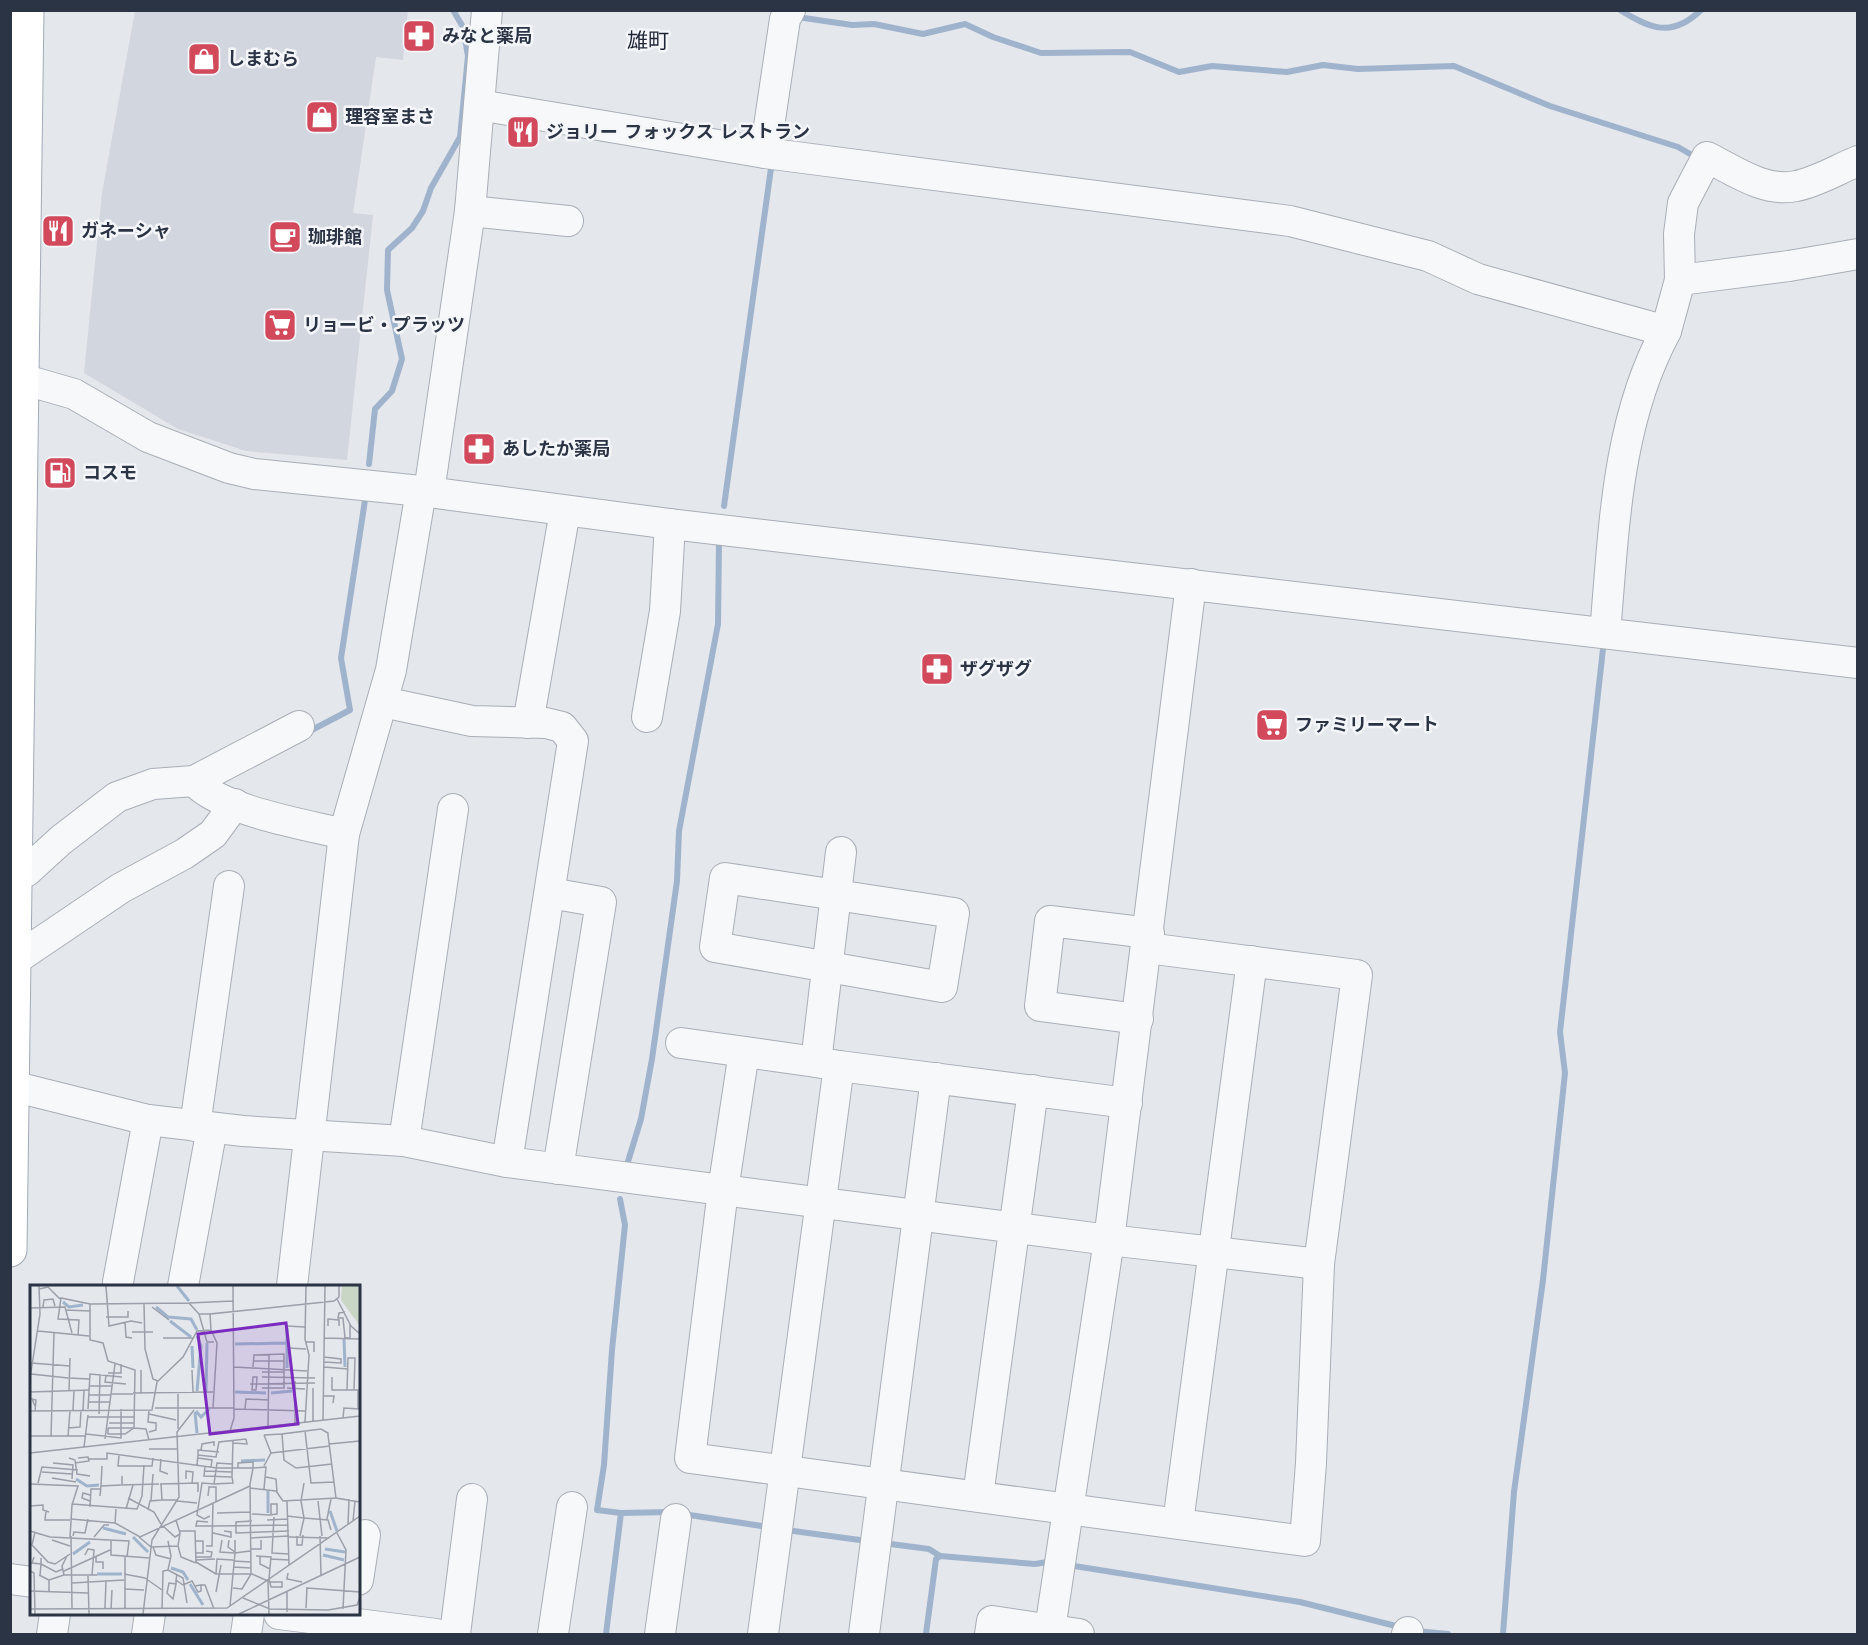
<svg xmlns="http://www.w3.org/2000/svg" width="1868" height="1645" font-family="'DejaVu Sans','Noto Sans JP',sans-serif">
<rect width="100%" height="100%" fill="#e4e7ec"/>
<polygon fill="#d2d6de" points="135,11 408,11 403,60 376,57 353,213 373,215 347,460 246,451 178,429 84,373 102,193"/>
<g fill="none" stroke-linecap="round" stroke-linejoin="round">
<g stroke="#9fb4cc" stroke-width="6">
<path d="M1620 10C1651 29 1672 38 1701 10"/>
<polyline points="797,17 852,25 874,24 923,34 965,24 993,37 1041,53 1130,52 1179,72 1212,66 1287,72 1323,65 1358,69 1454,66 1550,106 1678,147 1697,158"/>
<polyline points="369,464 375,409 392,391 402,359 387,290 388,250 412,228 423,211 431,188 460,137 468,56 463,27 453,10"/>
<polyline points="724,506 772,161"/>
<polyline points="308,732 350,710 341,658 365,500"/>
<polyline points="626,1168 641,1119 652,1059 677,881 679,831 718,624 719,541"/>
<polyline points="621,1513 670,1512"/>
<polyline points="683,1514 768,1527"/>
<polyline points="786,1530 867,1541"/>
<polyline points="883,1543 929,1549 940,1556 1035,1564 1053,1561"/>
<polyline points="1068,1565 1300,1602 1400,1627"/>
<polyline points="1416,1631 1448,1634"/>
<polyline points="606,1634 621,1513 597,1510 604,1465 612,1350 625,1225 620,1199"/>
<polyline points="926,1634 936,1559 940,1556"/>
<polyline points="1503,1634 1514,1492 1543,1280 1565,1073 1560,1032 1603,649"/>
</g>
<g stroke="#a9aeb7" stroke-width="32">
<g id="minor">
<polyline points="479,105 765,153 1290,221 1428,256 1478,279 1666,331 1680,280 1789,266 1858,254"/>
<polyline points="765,153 785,19 790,10"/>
<polyline points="470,211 568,221"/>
<path d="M1680 280 1679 234 1683 203 1707 157C1733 170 1765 193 1796 186 1817 182 1838 169 1858 161"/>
<polyline points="22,379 74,394 148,437 229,468 254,474 421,491 670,524 1858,663"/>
<polyline points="429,492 470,211 487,10"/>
<path d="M1605 633C1614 531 1616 423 1666 331"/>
<polyline points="383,702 472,721 546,723 562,727 573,741 507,1162"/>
<polyline points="647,717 665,611 670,524"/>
<polyline points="528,723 565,511"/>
<path d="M194 781C222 811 303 824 344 834"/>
<polyline points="14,878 27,871 61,840 117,797 153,784 194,781 299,726"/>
<polygon points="725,878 954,913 942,987 715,947"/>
<polyline points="550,893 601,902 558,1169"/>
<polyline points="13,961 121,888 184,854 213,834 235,804"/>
<polyline points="1138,1019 1040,1006 1050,921 1149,933"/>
<polyline points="681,1043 816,1062"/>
<polyline points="744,1052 723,1190 690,1458 1305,1541 1311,1463 1319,1264 1357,975 1147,948"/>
<polyline points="839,1066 1127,1103"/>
<polyline points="12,1086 148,1120 243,1131 404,1141 507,1162 1109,1240 1319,1264"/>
<polyline points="195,1126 229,886"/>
<polyline points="404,1141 453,809"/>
<polyline points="118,1282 148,1120"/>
<polyline points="183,1286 212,1128"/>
<polyline points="292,1286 344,834 391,670 421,491"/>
<polyline points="978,1496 1033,1090"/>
<polyline points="1178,1523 1252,961"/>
<polyline points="10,1579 32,1582"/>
<polyline points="358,1580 365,1535"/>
<polyline points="279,1614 436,1634"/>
<polyline points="1050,1629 1109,1240 1191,584"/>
<polyline points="52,1634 55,1614"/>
<polyline points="147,1634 150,1614"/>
<polyline points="246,1634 249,1614"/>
<polyline points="455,1634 472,1499"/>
<polyline points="553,1634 572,1507"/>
<polyline points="660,1634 676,1519"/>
<polyline points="763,1634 839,1066 816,1062 841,852"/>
<polyline points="864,1634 936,1078"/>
<polyline points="990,1634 992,1621 1079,1634"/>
<polyline points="1407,1634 1408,1632"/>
</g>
</g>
<g stroke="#a3abb8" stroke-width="35">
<polyline id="major" points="10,1250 27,10"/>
</g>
<use href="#minor" stroke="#f7f8fa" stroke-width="30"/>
<use href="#major" stroke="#fff" stroke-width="33"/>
</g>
<defs>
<g id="pharmacy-square" transform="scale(1.725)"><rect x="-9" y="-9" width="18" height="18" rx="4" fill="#d1495b" stroke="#f4f6f9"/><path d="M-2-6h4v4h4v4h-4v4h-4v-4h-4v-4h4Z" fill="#fff"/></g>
<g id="shop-square" transform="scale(1.725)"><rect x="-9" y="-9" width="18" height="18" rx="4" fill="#d1495b" stroke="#f4f6f9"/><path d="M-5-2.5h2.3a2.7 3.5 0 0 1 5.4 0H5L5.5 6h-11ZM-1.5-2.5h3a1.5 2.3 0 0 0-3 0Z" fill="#fff"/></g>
<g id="restaurant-square" transform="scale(1.725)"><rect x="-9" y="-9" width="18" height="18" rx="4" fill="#d1495b" stroke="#f4f6f9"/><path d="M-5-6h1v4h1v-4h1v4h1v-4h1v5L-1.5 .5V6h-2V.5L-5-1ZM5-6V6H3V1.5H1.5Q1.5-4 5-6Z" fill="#fff"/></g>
<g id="cafe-square" transform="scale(1.725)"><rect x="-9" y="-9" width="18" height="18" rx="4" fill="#d1495b" stroke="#f4f6f9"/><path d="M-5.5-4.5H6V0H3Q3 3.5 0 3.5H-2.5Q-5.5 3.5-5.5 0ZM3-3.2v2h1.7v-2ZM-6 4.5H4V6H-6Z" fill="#fff"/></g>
<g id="supermarket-square" transform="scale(1.725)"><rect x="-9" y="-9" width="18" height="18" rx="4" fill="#d1495b" stroke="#f4f6f9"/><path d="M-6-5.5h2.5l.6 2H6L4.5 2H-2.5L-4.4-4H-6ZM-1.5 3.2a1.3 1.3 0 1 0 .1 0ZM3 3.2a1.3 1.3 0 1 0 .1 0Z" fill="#fff"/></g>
<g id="fuel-square" transform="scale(1.725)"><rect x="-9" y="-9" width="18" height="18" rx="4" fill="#d1495b" stroke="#f4f6f9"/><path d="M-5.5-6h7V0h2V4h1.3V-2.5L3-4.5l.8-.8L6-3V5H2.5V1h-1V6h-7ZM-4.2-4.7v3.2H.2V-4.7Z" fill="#fff"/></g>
</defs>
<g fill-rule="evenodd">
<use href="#pharmacy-square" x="419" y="36"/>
<use href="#shop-square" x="204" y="59"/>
<use href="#shop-square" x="322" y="117"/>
<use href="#restaurant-square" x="523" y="132"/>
<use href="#restaurant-square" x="58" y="231"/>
<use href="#cafe-square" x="285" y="237"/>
<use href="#supermarket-square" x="280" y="325"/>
<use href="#pharmacy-square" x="479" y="449"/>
<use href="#fuel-square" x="60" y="473"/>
<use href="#pharmacy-square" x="937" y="669"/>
<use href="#supermarket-square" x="1272" y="725"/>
</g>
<g text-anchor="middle" stroke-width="5" stroke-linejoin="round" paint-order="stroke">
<g font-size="18" font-weight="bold" fill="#2b3445" stroke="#f4f6f9" text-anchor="start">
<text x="442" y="42">みなと薬局</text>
<text x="227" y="65">しまむら</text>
<text x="345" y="123">理容室まさ</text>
<text x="546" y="138">ジョリー フォックス レストラン</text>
<text x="81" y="237">ガネーシャ</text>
<text x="308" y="243">珈琲館</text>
<text x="303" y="331">リョービ・プラッツ</text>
<text x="502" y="455">あしたか薬局</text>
<text x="83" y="479">コスモ</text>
<text x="960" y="675">ザグザグ</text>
<text x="1295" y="731">ファミリーマート</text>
</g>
<g font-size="21" fill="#1d2536" stroke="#f4f6f9">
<text x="648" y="48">雄町</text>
</g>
</g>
<g transform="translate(30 1285)">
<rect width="330" height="330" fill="#e4e7ec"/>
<path d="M312 1H330V41L311 15Z" fill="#c9d6c5"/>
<path fill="none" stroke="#9fb4cc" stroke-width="3" d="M147 1 159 16M33 17 39 22 53 20M126 22 138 32 161 34 167 45M140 36 161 52M314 54 315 82M205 59 257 58M162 61 163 83M257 83V43M167 106 171 61 167 51M176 107 177 58M205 107 236 108M241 108 262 106M166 126 171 132 179 124M165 127 167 148M211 176 235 175M46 194 57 201 69 200M300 226 307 246M238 228V206M73 243 96 249M103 252 118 267M295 264 315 267M43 269 60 257M293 270 314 275M141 283 153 287 158 295M67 289H92M160 299 173 320"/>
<path fill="none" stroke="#9a9fa9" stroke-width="1.5" d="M76 1 79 41 101 36 112 38M9 4 18 2 30 14M307 14 321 41 330 49M114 18 115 64 123 94 128 96M159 18 203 16M60 19V55L73 58 78 76 105 85 104 143H78M13 22 14 15 23 14 25 21M122 22 139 35M0 23 35 22 42 48M36 25 60 26M315 27 309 28 308 33H313L315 53H320V39M169 29 177 57H184M76 32H98V26M95 37 96 52 102 53M257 41 275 42M298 41V34L309 35V41M181 45 187 58 183 123M8 46 59 51M102 47H123M48 50 49 35 28 34 31 13 60 19 159 18 169 29H180M133 53H164M294 53 330 54M275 57H284V67M258 63 276 64M223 76H254M294 77 311 78V74L294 72M1 78 40 81M204 82 277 86M223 82 224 70 254 69V103H232M294 82 318 84M111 85V108M162 85 163 107M232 87H254M78 88H91V79M1 89 38 93M76 91 75 97 96 99M223 92H227L226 105H222ZM232 92 285 93M302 92V105H317M0 93 10 29 9 1M38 93 59 94M220 99 285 98M59 101H82M257 103 275 104M324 105 325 73H318L317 105H328V124M39 106 40 73M0 107 60 105M103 108 183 107M81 109H103M59 110H81M293 111H304L303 118M59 117H80M125 123H204M58 124 60 89 92 92M204 124 275 126M215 124 216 114 239 115M43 125 44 105M53 125 54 106M119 125 118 137 126 138V145L119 147M0 126 122 125 127 97 153 72 167 46 181 45 180 29 304 16 309 12V1M5 126 6 115 2 114 5 121M69 129 70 89M119 129 146 135M58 132H104M313 133 314 123 330 124M293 135 295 1M283 136V103M275 137 279 70 275 54 276 1M79 138H104M265 139V96M238 142 239 70M38 143 50 142 51 125M78 143V149H95L104 143 116 144 119 155M148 144V109M200 146 204 133 203 1M275 146 281 198 304 197M56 149 91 153V124M234 150 241 168 234 181M234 150 252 149M0 151H38L40 126M38 151H56M21 152 24 47M75 154 85 79M203 158 217 159 216 154M299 159 330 156M54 162 58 130M119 164H147M171 165 172 159 184 157V161M0 168 330 131M241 168 300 161M89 170 88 181H122L123 173M168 170V165L189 167M39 173 45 175 47 189 60 191M168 173 182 175 181 182M59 174H77V168L187 183H223M131 174 130 186 138 189M23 178 43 180 42 194M45 178 59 176 58 172 48 173M302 179 266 183 254 175 252 149 291 144 298 148V150L306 213 330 217M167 180 168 170 186 172 189 157 216 154M175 181 174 191 202 192 203 155M208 183V178L223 177V183M223 183 236 182 234 204M175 186 202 187M12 187 42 189M92 191V200L129 199M236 192 246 194 247 207M22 193 46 197M156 194V186L163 187 162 199M8 198 12 182 48 185M0 199 48 201 42 220 40 252M130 199 168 198V207M131 199 132 215H148M184 199 203 198 202 192M71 201 72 181M220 203 246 206 253 216 306 213M60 210 53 208 52 213 60 216M70 211 71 201 91 200M178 211 179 202H186V217M98 213 124 227 131 239M121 216 123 189M147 216 167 218M257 216 259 280M271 216 274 198M288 216 292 251M42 219 107 224 112 211 114 180M0 221 13 220V225L19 227M60 222 61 204H70M86 224 85 238 110 252 220 201M96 224 103 200M118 225 120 216 132 215M16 226 15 235H40M187 228 221 227M222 229 239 230 247 229V219H241V229M180 231 174 234 167 230 172 198 184 199 187 178 202 179M257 231 274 233 271 216M244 232 242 268 259 269M41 234 85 238M297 234 301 214M237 235 258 234M222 236 206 237V248L259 246M323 236 325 216M178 237 167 236 166 241H183M318 240 319 214M133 241 145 252 150 249M183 241 258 240M0 246 20 252 99 256 97 272M150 246H165L166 278M5 247 2 260 18 277 25 279 40 269M183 248 201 252V247L194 246M307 248 316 265 313 324M41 251 42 324M43 251 44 247 55 248 58 234M267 251V260H272L273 250M270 251 274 233 298 235 301 245M290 251 291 290M64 252 74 240H79M109 252 121 262 148 261 150 248 146 235M259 252 299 253M220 253 259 251M22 255 40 261M192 255 190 267 204 268M199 255 198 262 205 267V255M81 256V270L119 273M148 261 151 272 166 278M176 261H182L183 218M123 262 126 270 141 274M221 264H231V255M165 268H173V256H165M55 270 58 264 64 265 62 290M226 271 241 272 239 294 241 302H252V297H240M230 271V279L240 284M4 272 2 278 11 279V273M66 272V277H73V284M166 272H181L182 267 176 266M241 274 259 275M166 275 185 274M203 275 187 274 186 289H222L238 296 239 329M203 276 221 277M166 277 186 289M203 282 221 283M138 285 153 293 157 318M0 286 4 288 5 329M34 286 80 265M258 288 257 294 272 297M94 289 115 293M147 289 146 295 153 300 162 296 168 307 171 306V300L165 301M9 290 19 295V307M34 290H67M10 291 11 279 26 287 33 284M58 291 59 329M115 293 132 305M19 295 34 290 32 281 37 271M42 298 94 295M146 299 139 298 137 308 143 314 146 299V295M171 300H175L184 324M203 303 212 304 221 289 220 199 223 183M277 303 330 307M94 304 114 305M0 306 58 308M186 307 191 280M213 313 240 324 298 325 327 320 330 312M200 321 205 268 220 266M75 323 76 295M276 323 277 302M0 324 197 323 330 231M81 324 82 305M95 324V272M132 324 133 286 138 285 141 271 138 256M257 327V306M113 329 122 255 149 212 147 147 164 125M209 329 330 272"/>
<path fill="#7b2cbf" fill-opacity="0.15" stroke="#7b2cbf" stroke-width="3" d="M256 38 268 139 180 149 168 49Z"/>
<rect width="330" height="330" fill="none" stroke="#2b3445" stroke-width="3"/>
</g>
<rect width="1868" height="1645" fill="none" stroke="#2b3445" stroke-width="24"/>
</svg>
